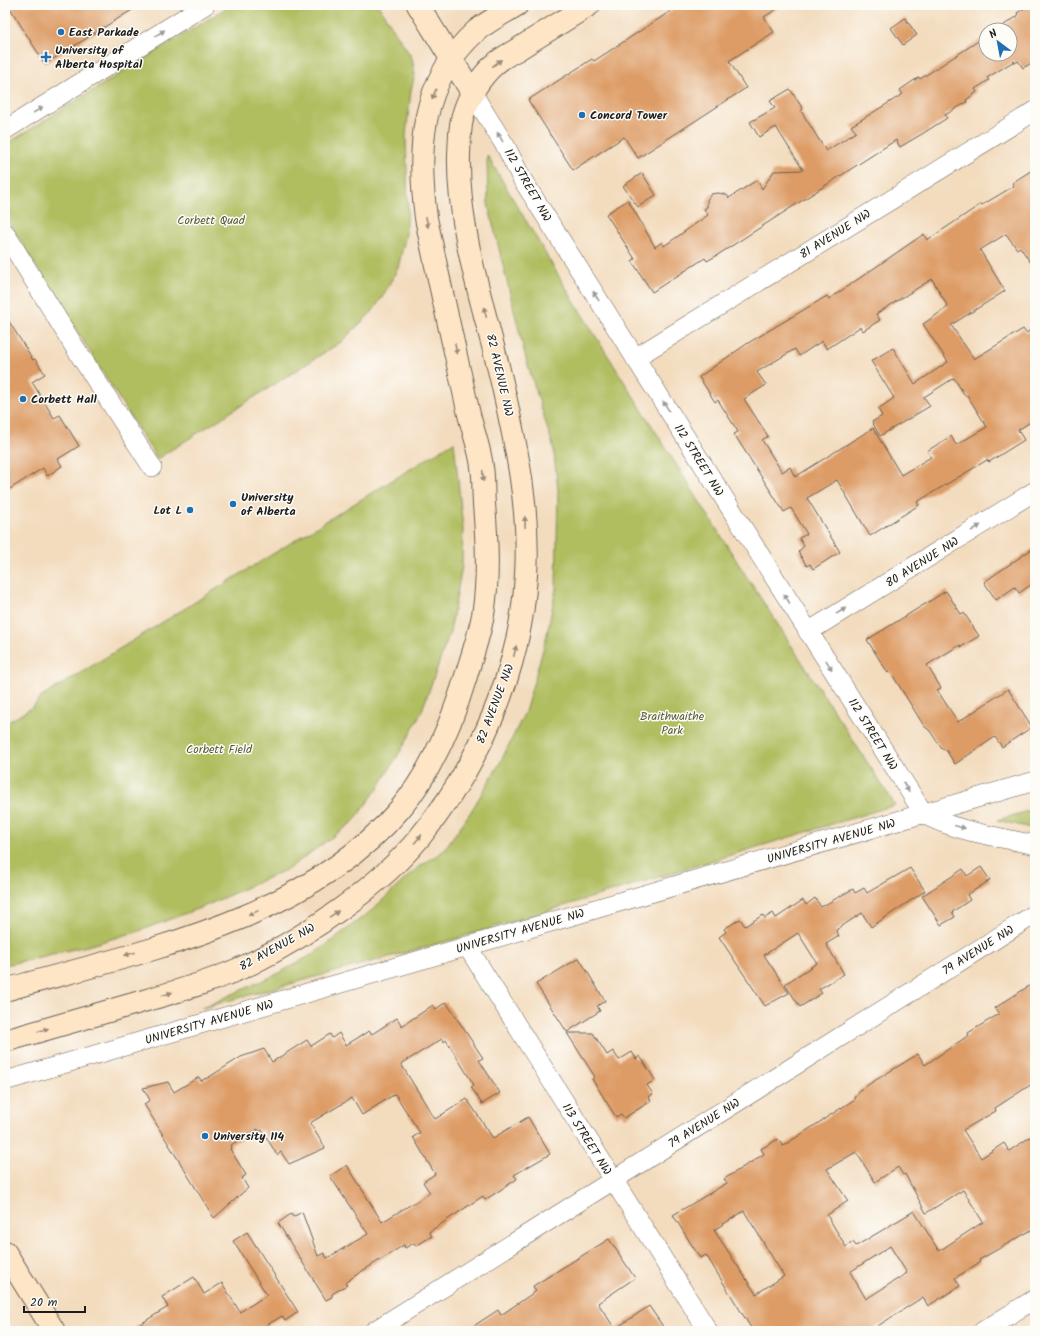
<svg xmlns="http://www.w3.org/2000/svg" width="1040" height="1336" font-family="Kalam,sans-serif">
<rect width="100%" height="100%" fill="#fdfcf7"/>
<filter id="ink" filterUnits="userSpaceOnUse"><feTurbulence type="fractalNoise" baseFrequency=".025" numOctaves="2"/><feDisplacementMap in="SourceGraphic" scale="8" xChannelSelector="R" yChannelSelector="G"/><feConvolveMatrix kernelMatrix="1 2 1 2 8 2 1 2 1" color-interpolation-filters="sRGB"/></filter>
<filter id="wash" filterUnits="userSpaceOnUse"><feTurbulence type="fractalNoise" baseFrequency=".012" numOctaves="4" result="noise"/><feDisplacementMap in="SourceGraphic" scale="16" xChannelSelector="R" yChannelSelector="G"/><feGaussianBlur stdDeviation="0.9" result="paint"/><feColorMatrix in="noise" values="0 0 0 0 0 0 0 0 0 0 0 0 0 0 0 0 0 1.4 0 .05"/><feComposite in="paint" operator="in"/></filter>
<g filter="url(#wash)">
<rect width="100%" height="100%" fill="#f3dcbe"/>
<g fill="#b0be61" stroke="#666d3e">
<polygon points="231,5 378,5 412,58 415,75 411,90 406,135 408,209 406,234 398,268 383,296 372,312 341,342 157,459 5,216 5,145"/>
<polygon points="487,155 573,300 743,571 895,805 462,937 202,1008 277,974 315,953 371,911 416,869 443,851 470,813 500,763 525,712 546,639 556,589 558,490 553,446 526,359 488,204"/>
<polygon points="454,442 463,528 462,566 450,632 421,713 406,742 378,788 353,822 288,869 205,906 139,931 87,946 5,965 5,724 33,707 40,698"/>
<polygon points="1035,809 1035,829 997,820"/>
</g>
<g id="blocks">
<g fill="#dd9b65" fill-rule="evenodd">
<polygon points="8,5 140,5 45,64"/>
<polygon points="680,5 783,5 764,17 774,32 729,61 746,88 638,158 624,137 573,170 528,100 592,59 594,61"/>
<polygon points="1030,5 1035,5 1035,61 1023,68 1018,61 1015,63 1014,61 987,78 989,80 975,89 977,92 966,100 967,102 945,115 947,118 922,134 900,147 896,140 716,256 707,261 705,258 652,292 632,261 635,259 606,214 628,200 655,247 662,242 664,246 708,215 704,209 707,207 707,200 711,194 718,193 727,195 729,198 757,180 762,189 774,171 803,170 776,127 759,137 750,122 775,108 770,101 790,89 803,109 801,111 826,151 856,132 851,126 903,94 900,90 919,77 920,79 986,36 986,54 1010,54 1010,30 996,30 1018,16 1017,13"/>
<polygon points="905,18 917,35 903,45 891,28"/>
<path d="M1035 168V269L1020 247 1017 249 1006 234 980 250 1005 291 951 325 974 359 1023 329 1026 333 1035 327V419L1018 430 1024 440 989 462 987 460 917 502 919 505 870 536 837 480 807 498 840 552 813 569 810 564 807 566 798 552 804 546 799 538 807 534 791 508 784 512 734 434 738 432 718 400 715 402 699 377 748 343 827 296 829 299 924 234 927 240 947 227 981 204 982 205 1014 186 1012 183ZM932 279 948 307 923 324 948 362 915 384 893 348 871 361 894 398 878 409 882 416 872 422 880 436 930 406 924 397 954 378 966 397 967 395 987 427 956 445 951 436 927 451 931 457 901 475 873 428 795 477 790 467 782 472 762 440 768 436 744 399 766 385 757 372 795 349 799 356 822 341 827 349 860 327 863 331 880 320 876 314Z"/>
<polygon points="642,173 656,195 638,207 623,186"/>
<polygon points="5,315 33,360 35,359 45,374 32,382 54,418 60,415 79,446 58,459 62,466 47,476 43,468 5,492"/>
<polygon points="1035,547 1035,582 1019,593 1015,587 996,600 984,582"/>
<polygon points="946,591 961,614 964,613 979,636 961,647 960,645 927,665 941,688 937,690 958,722 1008,689 1032,727 1002,747 995,737 955,764 946,750 942,749 930,731 924,726 890,671 888,673 867,640"/>
<polygon points="981,867 990,880 967,895 970,900 952,912 955,917 941,925 922,896 963,869 967,876"/>
<polygon points="910,868 925,891 871,927 862,913 836,930 839,936 826,944 844,974 819,989 822,993 800,1007 785,984 817,963 798,933 764,955 789,993 765,1006 719,937 726,932 724,929 740,919 745,926 763,915 765,918 773,913 776,918 803,900 806,905 815,898 821,907 853,889 855,893 864,888 867,893"/>
<polygon points="579,958 605,1001 597,1006 600,1011 567,1032 536,984"/>
<path d="M1035 982V1082L995 1108 996 1111 963 1130 981 1158 1004 1143 1009 1151 1035 1134V1228L979 1260 980 1262 955 1278 960 1286 928 1306 923 1297 870 1331H753L706 1255 700 1258 673 1215 727 1183 724 1179 764 1154 761 1149 778 1139 783 1146 855 1099 853 1097 859 1093 858 1091 918 1054 925 1065 969 1035 968 1033 999 1014 995 1008ZM856 1152 875 1182 898 1167 903 1175 905 1174 926 1213 963 1190 983 1222 939 1251 914 1211 856 1246 853 1242 846 1247 827 1215 848 1201 827 1169ZM744 1211 784 1276 756 1294 714 1230ZM890 1246 907 1273 866 1299 850 1272Z"/>
<polygon points="446,1002 483,1058 479,1060 500,1093 482,1104 471,1087 474,1085 446,1040 444,1042 442,1039 401,1064 435,1119 467,1099 493,1138 528,1117 550,1154 514,1175 517,1179 485,1200 483,1196 429,1232 432,1236 416,1246 414,1243 405,1248 404,1245 359,1273 345,1283 347,1285 332,1294 332,1297 326,1300 278,1223 291,1214 293,1217 302,1212 318,1256 324,1253 327,1258 368,1234 330,1176 347,1165 382,1222 430,1193 423,1182 435,1174 413,1137 420,1133 395,1094 362,1115 352,1098 310,1123 325,1148 289,1164 281,1152 277,1155 262,1130 259,1132 258,1129 231,1145 232,1147 230,1149 246,1175 242,1178 248,1188 214,1218 144,1104 150,1100 143,1088 168,1082 174,1092 199,1077 201,1081 206,1078 206,1079 241,1057 264,1049 272,1062 307,1040 311,1046 330,1034 332,1038 339,1033 346,1045 369,1031 372,1034 397,1018 402,1026 433,1005 436,1009"/>
<polygon points="567,1033 593,1033 607,1055 613,1051 619,1060 632,1052 636,1059 640,1056 655,1080 647,1085 653,1094 649,1097 651,1101 624,1118 621,1114 616,1117 592,1079 595,1077"/>
<polygon points="247,1232 298,1312 285,1321 282,1316 257,1331 129,1331 168,1307 162,1297 194,1277 204,1294 222,1283 240,1312 267,1295 233,1241"/>
<polygon points="609,1239 635,1278 598,1303 615,1329 649,1306 666,1331 466,1331 498,1310 501,1315 536,1291 533,1286"/>
</g>
</g>
</g>
<g filter="url(#ink)">
<use href="#blocks" fill-opacity="0" stroke="#675f55" stroke-width="1"/>
<g fill="none" stroke-linecap="round" stroke-linejoin="round">
<g stroke="#675f55" stroke-width="20">
<g id="street">
<path d="M473 94 506 147 522 179 924 814C953 831 1001 837 1035 845"/>
<polyline points="5,130 205,5"/>
<polyline points="5,233 74,346 152,467"/>
<polyline points="635,358 1035,111"/>
<polyline points="808,632 1035,491"/>
<polyline points="467,946 708,1331"/>
<polyline points="5,1081 1035,781"/>
<polyline points="374,1331 1035,914"/>
<polyline points="983,1331 1035,1299"/>
</g>
</g>
<g stroke="#675f55" stroke-width="24">
<g id="secondary">
<polyline points="418,5 473,94"/>
<path d="M5 990C140 952 305 921 400 809 431 772 452 723 466 676 472 656 479 636 483 615 489 578 487 541 484 504 483 491 484 479 482 467 480 448 472 429 468 410 454 346 439 282 426 218 417 148 420 82 476 31 488 21 504 13 517 5"/>
<path d="M5 1041C50 1028 95 1015 140 1002 178 991 217 980 252 963 310 934 379 887 420 837 480 764 521 669 526 575 530 511 517 449 503 387 486 311 457 233 459 154 460 140 459 125 464 112 469 96 481 76 494 65 502 57 514 52 523 46 545 32 567 19 589 5"/>
<polyline points="5,1252 54,1331"/>
</g>
</g>
<use href="#street" stroke="#fff" stroke-width="19"/>
<use href="#secondary" stroke="#fde5c5" stroke-width="22"/>
</g>
<defs><path id="oneway-solid" d="M-6-.8H1V-3.2L6.5 0L1 3.2V.8H-6Z"/></defs>
<g fill="#999">
<use href="#oneway-solid" transform="translate(160 33) rotate(-32)"/>
<use href="#oneway-solid" transform="translate(38 110) rotate(-32)"/>
<use href="#oneway-solid" transform="translate(500 137) rotate(-121)"/>
<use href="#oneway-solid" transform="translate(596 296) rotate(-122)"/>
<use href="#oneway-solid" transform="translate(666 406) rotate(-122)"/>
<use href="#oneway-solid" transform="translate(976 528) rotate(-32)"/>
<use href="#oneway-solid" transform="translate(787 599) rotate(-122)"/>
<use href="#oneway-solid" transform="translate(841 611) rotate(-32)"/>
<use href="#oneway-solid" transform="translate(829 665) rotate(58)"/>
<use href="#oneway-solid" transform="translate(906 787) rotate(58)"/>
<use href="#oneway-solid" transform="translate(960 827) rotate(14)"/>
</g>
<g fill="#988b79">
<use href="#oneway-solid" transform="translate(497 63) rotate(-38)"/>
<use href="#oneway-solid" transform="translate(434 94) rotate(112)"/>
<use href="#oneway-solid" transform="translate(427 222) rotate(79)"/>
<use href="#oneway-solid" transform="translate(485 312) rotate(-104)"/>
<use href="#oneway-solid" transform="translate(456 349) rotate(78)"/>
<use href="#oneway-solid" transform="translate(483 476) rotate(87)"/>
<use href="#oneway-solid" transform="translate(525 522) rotate(-92)"/>
<use href="#oneway-solid" transform="translate(515 651) rotate(-77)"/>
<use href="#oneway-solid" transform="translate(418 839) rotate(-49)"/>
<use href="#oneway-solid" transform="translate(253 913) rotate(155)"/>
<use href="#oneway-solid" transform="translate(334 914) rotate(-34)"/>
<use href="#oneway-solid" transform="translate(130 954) rotate(164)"/>
<use href="#oneway-solid" transform="translate(167 994) rotate(-17)"/>
<use href="#oneway-solid" transform="translate(43 1030) rotate(-16)"/>
</g>
</g>
<g fill="#1f6fb2" stroke="#fdfcf7" stroke-width="1.5">
<circle cx="61" cy="32" r="4"/>
<path d="M44 51h4v4h4v4h-4v4h-4v-4h-4v-4h4z"/>
<circle cx="582" cy="115" r="4"/>
<circle cx="23" cy="399" r="4"/>
<circle cx="233" cy="504" r="4"/>
<circle cx="190" cy="510" r="4"/>
<circle cx="205" cy="1136" r="4"/>
</g>
<g text-anchor="middle" stroke-width="3" stroke-linejoin="round" paint-order="stroke">
<g font-size="12" font-weight="bold" fill="#1c1c1c" stroke="#fdfcf7" text-anchor="start">
<text x="69" y="36">East Parkade</text>
<text x="55" y="54">University of<tspan x="55" dy="14">Alberta Hospital</tspan></text>
<text x="590" y="119">Concord Tower</text>
<text x="31" y="403">Corbett Hall</text>
<text x="241" y="501">University<tspan x="241" dy="14">of Alberta</tspan></text>
<text x="182" y="514" text-anchor="end">Lot L</text>
<text x="213" y="1140">University 114</text>
</g>
<g font-size="12" fill="#1c1c1c" stroke="#fdfcf7">
<text transform="translate(528 185) rotate(60)" y="4">112 STREET NW</text>
<text transform="translate(835 234) rotate(-32)" y="4">81 AVENUE NW</text>
<text transform="translate(500 375) rotate(77)" y="4">82 AVENUE NW</text>
<text transform="translate(699 460) rotate(58)" y="4">112 STREET NW</text>
<text transform="translate(922 562) rotate(-32)" y="4">80 AVENUE NW</text>
<text transform="translate(495 704) rotate(-69)" y="4">82 AVENUE NW</text>
<text transform="translate(873 734) rotate(58)" y="4">112 STREET NW</text>
<text transform="translate(831 841) rotate(-16)" y="4">UNIVERSITY AVENUE NW</text>
<text transform="translate(520 931) rotate(-16)" y="4">UNIVERSITY AVENUE NW</text>
<text transform="translate(277 947) rotate(-29)" y="4">82 AVENUE NW</text>
<text transform="translate(978 950) rotate(-32)" y="4">79 AVENUE NW</text>
<text transform="translate(209 1022) rotate(-16)" y="4">UNIVERSITY AVENUE NW</text>
<text transform="translate(704 1123) rotate(-32)" y="4">79 AVENUE NW</text>
<text transform="translate(587 1139) rotate(58)" y="4">113 STREET NW</text>
</g>
<g font-size="12" fill="#575d38" stroke="#fdfcf7">
<text x="211" y="224">Corbett Quad</text>
<text x="672" y="720">Braithwaithe<tspan x="672" dy="14">Park</tspan></text>
<text x="219" y="753">Corbett Field</text>
</g>
</g>
<rect width="1040" height="1336" fill="none" stroke="#fdfcf7" stroke-width="20"/>
<g transform="translate(998 42) rotate(328)"><circle r="19" fill="#fdfcf7" stroke="#a3a29f"/>
<path d="M0-3L7 15L0 10L-7 15Z" fill="#1f6fb2"/>
<text y="-6" font-size="11" font-weight="bold" text-anchor="middle" fill="#1c1c1c">N</text>
</g>
<path d="M24 1306v6h61v-6" fill="none" stroke="#1c1c1c" stroke-width="2"/>
<text x="30" y="1306" font-size="12" fill="#1c1c1c" stroke="#fdfcf7" stroke-width="3" paint-order="stroke">20 m</text>
</svg>
